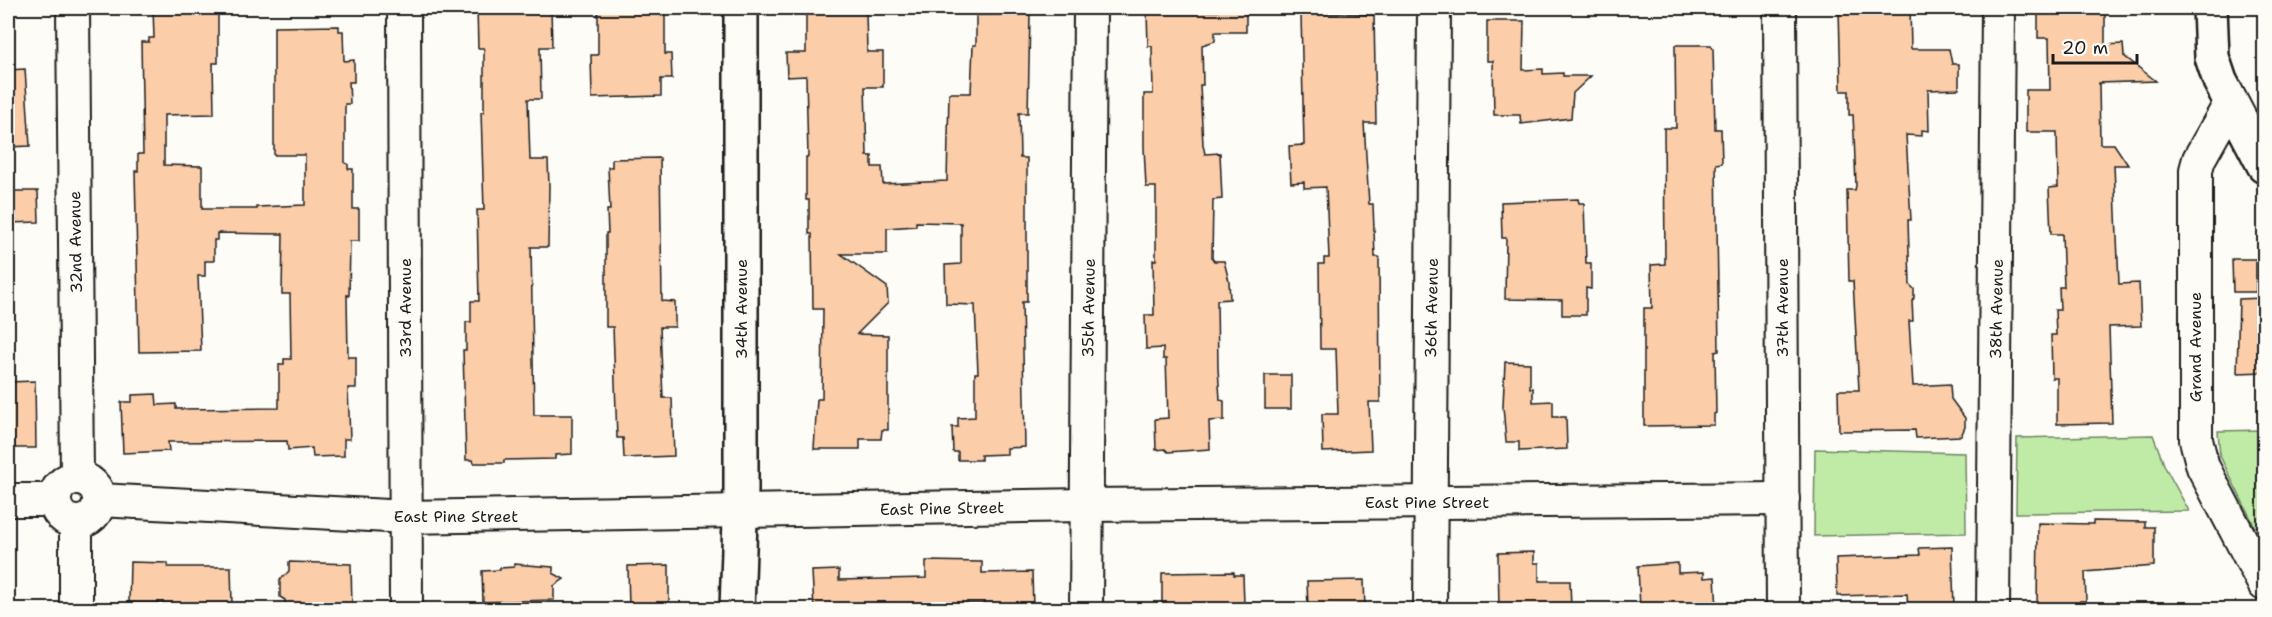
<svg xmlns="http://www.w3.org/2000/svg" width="2272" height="617" font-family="'Shantell Sans',sans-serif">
<rect width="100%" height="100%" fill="#fdfcf7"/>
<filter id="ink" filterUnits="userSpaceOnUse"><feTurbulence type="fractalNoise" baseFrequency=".0167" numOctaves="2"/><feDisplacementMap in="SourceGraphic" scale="12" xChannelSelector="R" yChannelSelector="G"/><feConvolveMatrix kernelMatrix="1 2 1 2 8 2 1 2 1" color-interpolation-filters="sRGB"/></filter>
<g filter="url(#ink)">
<g fill="#c0eba7" stroke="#6e8462" stroke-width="1.5">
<polygon points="2264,430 2264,527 2255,527 2220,456 2218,431"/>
<polygon points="2153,435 2165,467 2189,511 2016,513 2017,438"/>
<polygon points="1815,449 1965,453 1966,533 1814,536"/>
</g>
<g fill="#fbcda9" stroke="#1c1c1c" stroke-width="1.5">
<polygon points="153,8 218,8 218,63 213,63 214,114 164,115 164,165 202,166 202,209 257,209 257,207 305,205 305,155 274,155 274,27 339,26 339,31 343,31 344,61 354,60 354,82 349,82 350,104 345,104 345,163 348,164 348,169 353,169 353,209 359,209 359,241 350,241 349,296 347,295 348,357 356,357 356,388 348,388 350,439 344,439 344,456 313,457 312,448 288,450 287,441 168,442 169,451 123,453 121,402 132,402 132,395 156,394 157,405 176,404 176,409 279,408 279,364 284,364 284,359 291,359 290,294 282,294 283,234 217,233 217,240 214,240 214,261 205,261 205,276 198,276 201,351 139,352 135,171 138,171 138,154 143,154 141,42 149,42 149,38 154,38"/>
<polygon points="477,8 551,8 552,47 540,47 541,99 528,99 530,160 548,160 549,186 548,247 531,247 534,415 572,415 572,454 555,455 555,459 504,460 504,463 474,463 473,460 466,460 463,350 466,350 466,322 471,322 471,301 479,301 477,210 484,210 481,112 484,112 484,48 478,48"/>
<polygon points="598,8 665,8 665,54 671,54 672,79 661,79 661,96 592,98 591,55 598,55"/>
<polygon points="806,8 858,8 858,12 866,12 867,52 883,52 883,87 865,87 867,156 872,156 872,167 882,167 883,184 947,181 949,93 971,93 973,45 976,45 976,15 1030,14 1028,113 1019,113 1020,158 1027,158 1027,302 1022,302 1025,447 1007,448 1007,454 981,455 981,460 958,460 958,452 953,452 952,427 958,427 958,418 975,417 975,373 978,373 975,305 946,304 945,265 961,264 961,223 916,222 916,226 887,228 887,254 841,254 887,287 888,303 857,334 888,335 888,430 882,430 881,439 860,439 860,449 814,449 817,399 822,399 823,309 813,309 812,234 809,234 809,200 806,200 806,157 808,157 806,76 787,77 786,53 806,53"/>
<polygon points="1219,8 1246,8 1246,32 1215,32 1215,41 1202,45 1203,85 1200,85 1203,145 1205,154 1220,153 1222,199 1213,200 1212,258 1214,261 1224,261 1229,281 1230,299 1217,300 1218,368 1220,400 1224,401 1224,420 1209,421 1210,449 1168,452 1165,449 1156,450 1155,419 1168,418 1166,359 1163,359 1163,348 1146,349 1145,315 1154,315 1153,260 1156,260 1156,187 1146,187 1144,147 1144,94 1153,94 1152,46 1148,46 1147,12 1219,11"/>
<polygon points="1839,8 1910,8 1911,49 1949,49 1952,64 1959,64 1959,89 1928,90 1929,131 1922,130 1922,136 1906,135 1911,220 1908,220 1910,285 1914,289 1914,298 1912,301 1913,321 1909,321 1913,386 1950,384 1951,399 1965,418 1965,427 1961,436 1916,438 1915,430 1839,431 1838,390 1859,390 1853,281 1849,281 1847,190 1855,190 1856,186 1854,135 1853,115 1849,115 1849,91 1841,91"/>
<polygon points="2038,8 2105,8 2105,45 2123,44 2124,56 2156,81 2099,83 2100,144 2114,144 2128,165 2114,165 2119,284 2139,283 2141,326 2109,327 2112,423 2057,424 2057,378 2052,378 2051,335 2056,335 2055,310 2060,310 2059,287 2064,287 2062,234 2051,234 2049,188 2058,187 2057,132 2026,132 2026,90 2050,90 2049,38 2038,38"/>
<polygon points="1349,13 1374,15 1376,123 1364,123 1369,204 1373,204 1375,257 1379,257 1380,402 1369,402 1371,450 1323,452 1322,414 1338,414 1336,349 1320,349 1319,264 1324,264 1324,258 1329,258 1326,187 1304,188 1304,182 1291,183 1289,146 1304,145 1301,14"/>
<polygon points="1487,21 1524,21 1523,70 1543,69 1543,74 1563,73 1563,76 1591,76 1573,93 1571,118 1521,124 1520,115 1494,115 1493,61 1487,61"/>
<polygon points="1675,45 1711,45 1713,49 1715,129 1721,129 1722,163 1716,164 1719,351 1715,352 1716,413 1714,414 1714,425 1644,426 1644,308 1652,308 1651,265 1665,264 1664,128 1676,128"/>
<polygon points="25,69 30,146 8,147 8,70"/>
<polygon points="660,158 662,301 675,302 675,327 660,327 663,398 672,398 674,456 624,458 623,438 617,438 613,327 606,327 606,233 608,233 607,210 610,210 608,167 612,167 612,159"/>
<polygon points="8,191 38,191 39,222 8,223"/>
<polygon points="1578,199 1579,203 1584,203 1586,263 1591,263 1591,289 1586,288 1586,315 1562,315 1562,300 1505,299 1506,238 1502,238 1501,202"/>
<polygon points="2232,259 2256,259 2256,292 2233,292"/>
<polygon points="2264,298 2265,372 2237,373 2239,299"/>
<polygon points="1505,362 1530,363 1530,388 1533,388 1533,402 1553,401 1553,417 1566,417 1567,449 1519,451 1519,442 1506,442 1503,406"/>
<rect x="1265" y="375" width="26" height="34"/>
<polygon points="35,381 36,448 14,448 14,439 8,440 8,382"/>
<polygon points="2093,521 2145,522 2145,527 2154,527 2154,566 2085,572 2086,601 2080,601 2080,609 2037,609 2038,523 2093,524"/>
<polygon points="1952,547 1954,608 1908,609 1907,594 1837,596 1836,558 1920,555 1919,548"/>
<polygon points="1534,552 1534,563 1539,563 1539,581 1570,581 1571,609 1499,609 1498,553"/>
<polygon points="926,561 982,562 982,573 1032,572 1033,609 992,609 992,604 885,603 885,609 814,609 812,571 839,570 839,580 926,578"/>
<polygon points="130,562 168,563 168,567 231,567 232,604 129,603"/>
<polygon points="289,562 351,564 352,609 285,609 285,600 280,597 280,580 289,571"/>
<polygon points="1678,563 1678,573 1704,572 1704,578 1715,577 1717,609 1640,609 1638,566"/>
<polygon points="514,564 553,567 553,573 564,579 554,586 554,600 483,602 482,571 500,570 500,568 514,567"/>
<polygon points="669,565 669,609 629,609 628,566"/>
<polygon points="1234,572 1234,575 1243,575 1244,605 1235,605 1235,609 1162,609 1162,573"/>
<polygon points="1364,580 1365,609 1308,609 1307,581"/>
</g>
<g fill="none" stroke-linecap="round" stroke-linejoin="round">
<g stroke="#1c1c1c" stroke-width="36">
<g id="minor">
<polyline points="73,8 77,477"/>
<polyline points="404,8 406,610"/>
<polyline points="1780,8 1783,610"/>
<polyline points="2231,102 2199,159 2196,170 2196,440 2203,467 2264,584"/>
<circle cx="77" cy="500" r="22"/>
<polyline points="8,500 55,500"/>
<polyline points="100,500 406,517 1086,505 1783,499"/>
<polyline points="76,522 76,610"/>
<polyline points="1086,610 1090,8"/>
<polyline points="1430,610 1434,8"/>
<polyline points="1993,610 1998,8"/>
</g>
</g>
<g stroke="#1c1c1c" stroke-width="38">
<g id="tertiary">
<polyline points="2210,8 2212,57 2220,81 2264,165"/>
<polyline points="737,610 741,490 741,8"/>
</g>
</g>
<use href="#minor" stroke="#fdfcf7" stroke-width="32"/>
<use href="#tertiary" stroke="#fdfcf7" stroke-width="33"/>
</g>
</g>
<g text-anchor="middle" stroke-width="4.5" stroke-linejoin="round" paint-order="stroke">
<g font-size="16" fill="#1c1c1c" stroke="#fdfcf7">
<text transform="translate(75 242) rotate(-91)" y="6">32nd Avenue</text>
<text transform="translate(405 308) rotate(-90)" y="6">33rd Avenue</text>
<text transform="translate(1088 308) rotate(-89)" y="6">35th Avenue</text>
<text transform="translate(1431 308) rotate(-89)" y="6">36th Avenue</text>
<text transform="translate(1782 308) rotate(-90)" y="6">37th Avenue</text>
<text transform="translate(741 309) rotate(-90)" y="6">34th Avenue</text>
<text transform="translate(1996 309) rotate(-89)" y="6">38th Avenue</text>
<text transform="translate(2195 347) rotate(-90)" y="6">Grand Avenue</text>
<text x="1427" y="508">East Pine Street</text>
<text transform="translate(942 508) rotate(-1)" y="6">East Pine Street</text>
<text x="456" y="522">East Pine Street</text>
</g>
</g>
<rect width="2272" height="617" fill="none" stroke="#fdfcf7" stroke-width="30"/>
<rect x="15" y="15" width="2242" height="587" fill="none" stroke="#1c1c1c" stroke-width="2" filter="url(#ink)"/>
<path d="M2053 54v9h84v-9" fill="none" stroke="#1c1c1c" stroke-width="3"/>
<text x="2062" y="54" font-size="18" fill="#1c1c1c" stroke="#fdfcf7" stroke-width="4.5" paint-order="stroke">20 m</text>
</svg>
